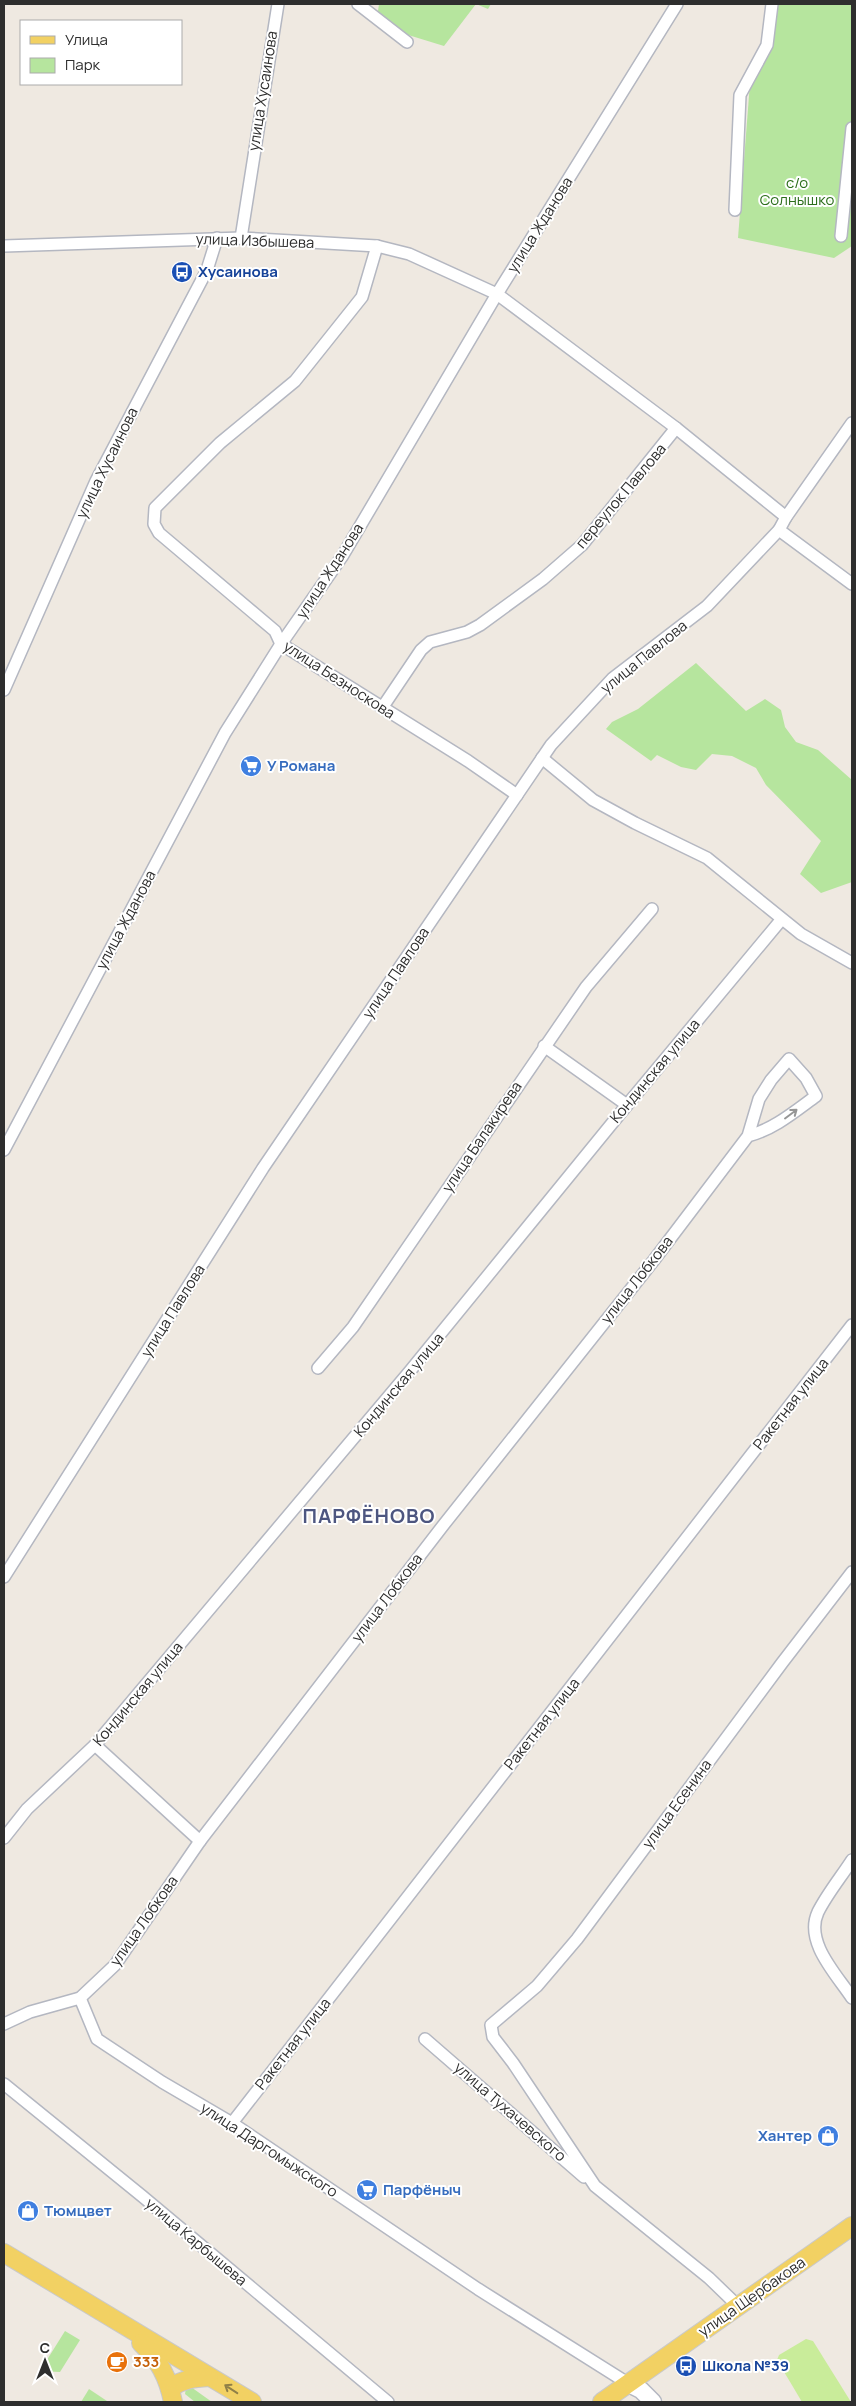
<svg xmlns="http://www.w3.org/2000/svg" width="856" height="2406" font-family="Manrope,sans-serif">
<rect width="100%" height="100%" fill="#efe9e1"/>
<g fill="#b6e59e">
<polygon points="379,4 491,4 488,9 476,4 444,46 405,34 377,18"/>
<polygon points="777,4 852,4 852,246 834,258 738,238 750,83"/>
<polygon points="696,663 746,711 765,699 781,710 785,727 796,742 818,750 852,780 852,882 821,893 800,874 821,841 766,785 756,768 732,756 712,754 696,770 681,767 657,755 651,761 606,729 612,722 638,709"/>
<polygon points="65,2331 80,2340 60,2372 40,2371"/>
<polygon points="191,2387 212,2402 195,2402 185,2394 186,2388"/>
<polygon points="89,2389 107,2401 108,2402 81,2402"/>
</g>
<polygon fill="#c9ec9a" points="806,2339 813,2341 851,2402 802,2402 777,2360 779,2355"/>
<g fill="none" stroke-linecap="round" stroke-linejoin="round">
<g stroke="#b4b7c1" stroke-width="14">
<g id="street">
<polyline points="358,4 407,42"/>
<polyline points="735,210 740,95 767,45 772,4"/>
<polyline points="841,236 852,128"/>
<polyline points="241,238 278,4"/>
<polyline points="4,246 241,238 377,246 409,254 497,294 676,428 786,517"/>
<polyline points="377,246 362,297 295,381 220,443 155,508 154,524 159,533 275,631 281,644 468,761 517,795"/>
<polyline points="779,530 852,584"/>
<polyline points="4,690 96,481 207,270 217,238"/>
<polyline points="382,708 421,650 430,642 467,632 480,625 543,579 582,545 676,428"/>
<polyline points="542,758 593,800 635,823 707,858 801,934 852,963"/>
<polyline points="544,1046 627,1105"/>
<polyline points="4,1150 225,733 281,644 343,555 497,294 677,4"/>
<polyline points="318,1368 353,1327 586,987 652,909"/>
<polyline points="4,1577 263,1168 551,745 613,678 707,606 779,530 786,517 852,423"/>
<polyline points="95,1745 200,1841"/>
<polyline points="4,1838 27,1809 95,1745 410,1371 627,1105 781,920"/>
<path d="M852 1860C841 1877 827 1894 818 1912 804 1942 837 1975 852 1998"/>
<polyline points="80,1998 97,2039 162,2082 232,2123 478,2289 629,2384"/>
<path d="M4 2024 30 2012 80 1998 115 1965 200 1841 445 1523 654 1260 748 1136 759 1099 771 1080 789 1059 806 1078 816 1096C794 1112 774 1129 748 1136"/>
<polyline points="425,2039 584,2177"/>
<polyline points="4,2084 142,2196 388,2402"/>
<polyline points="232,2123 852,1325"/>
<polyline points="739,2307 709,2278 595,2186 513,2063 493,2037 491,2025 537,1986 577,1939 782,1663 852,1572"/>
</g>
</g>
<g stroke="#b4b7c1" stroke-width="19">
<polyline id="secondary" points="629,2384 641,2390 653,2402"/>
</g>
<g stroke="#c9c9c9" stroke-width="20">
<g id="primary">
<polyline points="4,2253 252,2402"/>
<path d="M141 2343C159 2360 168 2377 173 2402"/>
<path d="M170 2388C183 2379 194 2378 209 2377"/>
<polyline points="602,2402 852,2226"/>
</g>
</g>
<use href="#street" stroke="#fff" stroke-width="11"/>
<use href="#secondary" stroke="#fff" stroke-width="16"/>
<use href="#primary" stroke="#f2d163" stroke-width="18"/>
</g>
<defs><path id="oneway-shaft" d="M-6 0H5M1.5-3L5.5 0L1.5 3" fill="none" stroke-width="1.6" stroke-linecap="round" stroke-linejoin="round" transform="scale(1.25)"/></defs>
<use stroke="#969696" href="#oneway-shaft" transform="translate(791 1114) rotate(-37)"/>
<use stroke="#908048" href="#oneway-shaft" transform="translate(231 2389) rotate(-147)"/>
<defs>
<g id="bus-disc" transform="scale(1.125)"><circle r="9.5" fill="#1a4fb4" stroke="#fff"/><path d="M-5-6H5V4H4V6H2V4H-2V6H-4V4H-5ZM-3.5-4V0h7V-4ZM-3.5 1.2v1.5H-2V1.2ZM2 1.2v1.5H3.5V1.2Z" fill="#fff"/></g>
<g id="supermarket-disc" transform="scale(1.125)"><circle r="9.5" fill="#3f7fe0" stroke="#fff"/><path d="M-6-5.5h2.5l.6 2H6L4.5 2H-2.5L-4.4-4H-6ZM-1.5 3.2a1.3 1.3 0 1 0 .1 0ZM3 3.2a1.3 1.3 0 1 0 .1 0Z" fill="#fff"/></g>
<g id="shop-disc" transform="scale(1.125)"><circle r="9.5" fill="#3f7fe0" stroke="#fff"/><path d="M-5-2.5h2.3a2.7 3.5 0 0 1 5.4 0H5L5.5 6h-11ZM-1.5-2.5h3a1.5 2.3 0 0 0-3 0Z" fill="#fff"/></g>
<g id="cafe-disc" transform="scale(1.125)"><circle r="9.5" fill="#e8710a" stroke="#fff"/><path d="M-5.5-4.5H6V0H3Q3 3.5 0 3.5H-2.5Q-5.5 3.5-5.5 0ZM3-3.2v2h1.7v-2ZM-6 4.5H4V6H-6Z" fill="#fff"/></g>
</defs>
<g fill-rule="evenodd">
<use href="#bus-disc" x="182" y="272"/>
<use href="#supermarket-disc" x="251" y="766"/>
<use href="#shop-disc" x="828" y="2136"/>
<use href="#supermarket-disc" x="367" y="2190"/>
<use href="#shop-disc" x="28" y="2211"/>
<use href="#cafe-disc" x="117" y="2362"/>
<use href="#bus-disc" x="686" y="2366"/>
</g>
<g text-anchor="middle" stroke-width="4" stroke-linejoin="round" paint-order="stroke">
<g font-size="15" fill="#2e2e2e" stroke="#fff">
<text transform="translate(263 91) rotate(-81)" y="5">улица Хусаинова</text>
<text transform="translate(540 225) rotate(-58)" y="5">улица Жданова</text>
<text transform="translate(255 241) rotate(2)" y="5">улица Избышева</text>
<text transform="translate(107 463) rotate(-64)" y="5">улица Хусаинова</text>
<text transform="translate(621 496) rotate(-50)" y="5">переулок Павлова</text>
<text transform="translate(330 571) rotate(-57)" y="5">улица Жданова</text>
<text transform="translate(644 657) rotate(-39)" y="5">улица Павлова</text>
<text transform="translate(339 680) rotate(33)" y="5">улица Безноскова</text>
<text transform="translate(126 920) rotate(-62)" y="5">улица Жданова</text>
<text transform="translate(396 973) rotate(-56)" y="5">улица Павлова</text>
<text transform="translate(655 1071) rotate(-50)" y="5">Кондинская улица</text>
<text transform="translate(482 1137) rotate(-56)" y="5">улица Балакирева</text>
<text transform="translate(637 1280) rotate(-52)" y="5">улица Лобкова</text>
<text transform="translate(173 1311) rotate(-58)" y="5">улица Павлова</text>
<text transform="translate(399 1385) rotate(-50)" y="5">Кондинская улица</text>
<text transform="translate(791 1404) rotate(-52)" y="5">Ракетная улица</text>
<text transform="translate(387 1598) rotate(-53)" y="5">улица Лобкова</text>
<text transform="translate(138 1694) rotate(-50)" y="5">Кондинская улица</text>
<text transform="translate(542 1724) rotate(-52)" y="5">Ракетная улица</text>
<text transform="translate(677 1804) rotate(-54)" y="5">улица Есенина</text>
<text transform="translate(144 1921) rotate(-55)" y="5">улица Лобкова</text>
<text transform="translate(293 2044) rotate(-52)" y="5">Ракетная улица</text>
<text transform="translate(510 2112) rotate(41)" y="5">улица Тухачевского</text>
<text transform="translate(269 2150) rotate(33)" y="5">улица Даргомыжского</text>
<text transform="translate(196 2242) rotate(40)" y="5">улица Карбышева</text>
<text transform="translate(752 2297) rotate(-35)" y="5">улица Щербакова</text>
</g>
<g font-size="15" fill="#2c6e1b" stroke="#fff">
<text x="797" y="188">с/о<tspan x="797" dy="17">Солнышко</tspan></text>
</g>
<g font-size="15" font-weight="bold" fill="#164399" stroke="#fff" text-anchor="start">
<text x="198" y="277">Хусаинова</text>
<text x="702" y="2371">Школа №39</text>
</g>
<g font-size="15" font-weight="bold" fill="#366cbe" stroke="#fff" text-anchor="start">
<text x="267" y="771">У Романа</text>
<text x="812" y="2141" text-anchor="end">Хантер</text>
<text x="383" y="2195">Парфёныч</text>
<text x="44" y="2216">Тюмцвет</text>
</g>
<g font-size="15" font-weight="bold" fill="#c56008" stroke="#fff" text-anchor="start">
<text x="133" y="2367">333</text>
</g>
<g font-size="20" font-weight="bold" letter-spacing="1" fill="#4d5680" stroke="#fff">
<text x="369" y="1523">ПАРФЁНОВО</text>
</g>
</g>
<rect width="856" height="2406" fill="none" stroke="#2e2e2e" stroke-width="10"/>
<rect x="20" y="20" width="162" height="65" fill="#ffffff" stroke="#ababab"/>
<rect x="30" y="36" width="25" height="8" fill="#f2d163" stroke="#ababab"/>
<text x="65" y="45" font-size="15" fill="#2e2e2e">Улица</text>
<rect x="30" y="58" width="25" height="15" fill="#b6e59e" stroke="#ababab"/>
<text x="65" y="70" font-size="15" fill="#2e2e2e">Парк</text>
<g transform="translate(45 2361)" stroke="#ffffff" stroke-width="4" paint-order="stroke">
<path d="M0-4L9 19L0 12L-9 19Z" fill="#2e2e2e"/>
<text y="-8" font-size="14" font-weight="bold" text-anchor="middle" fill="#2e2e2e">С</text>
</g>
</svg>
